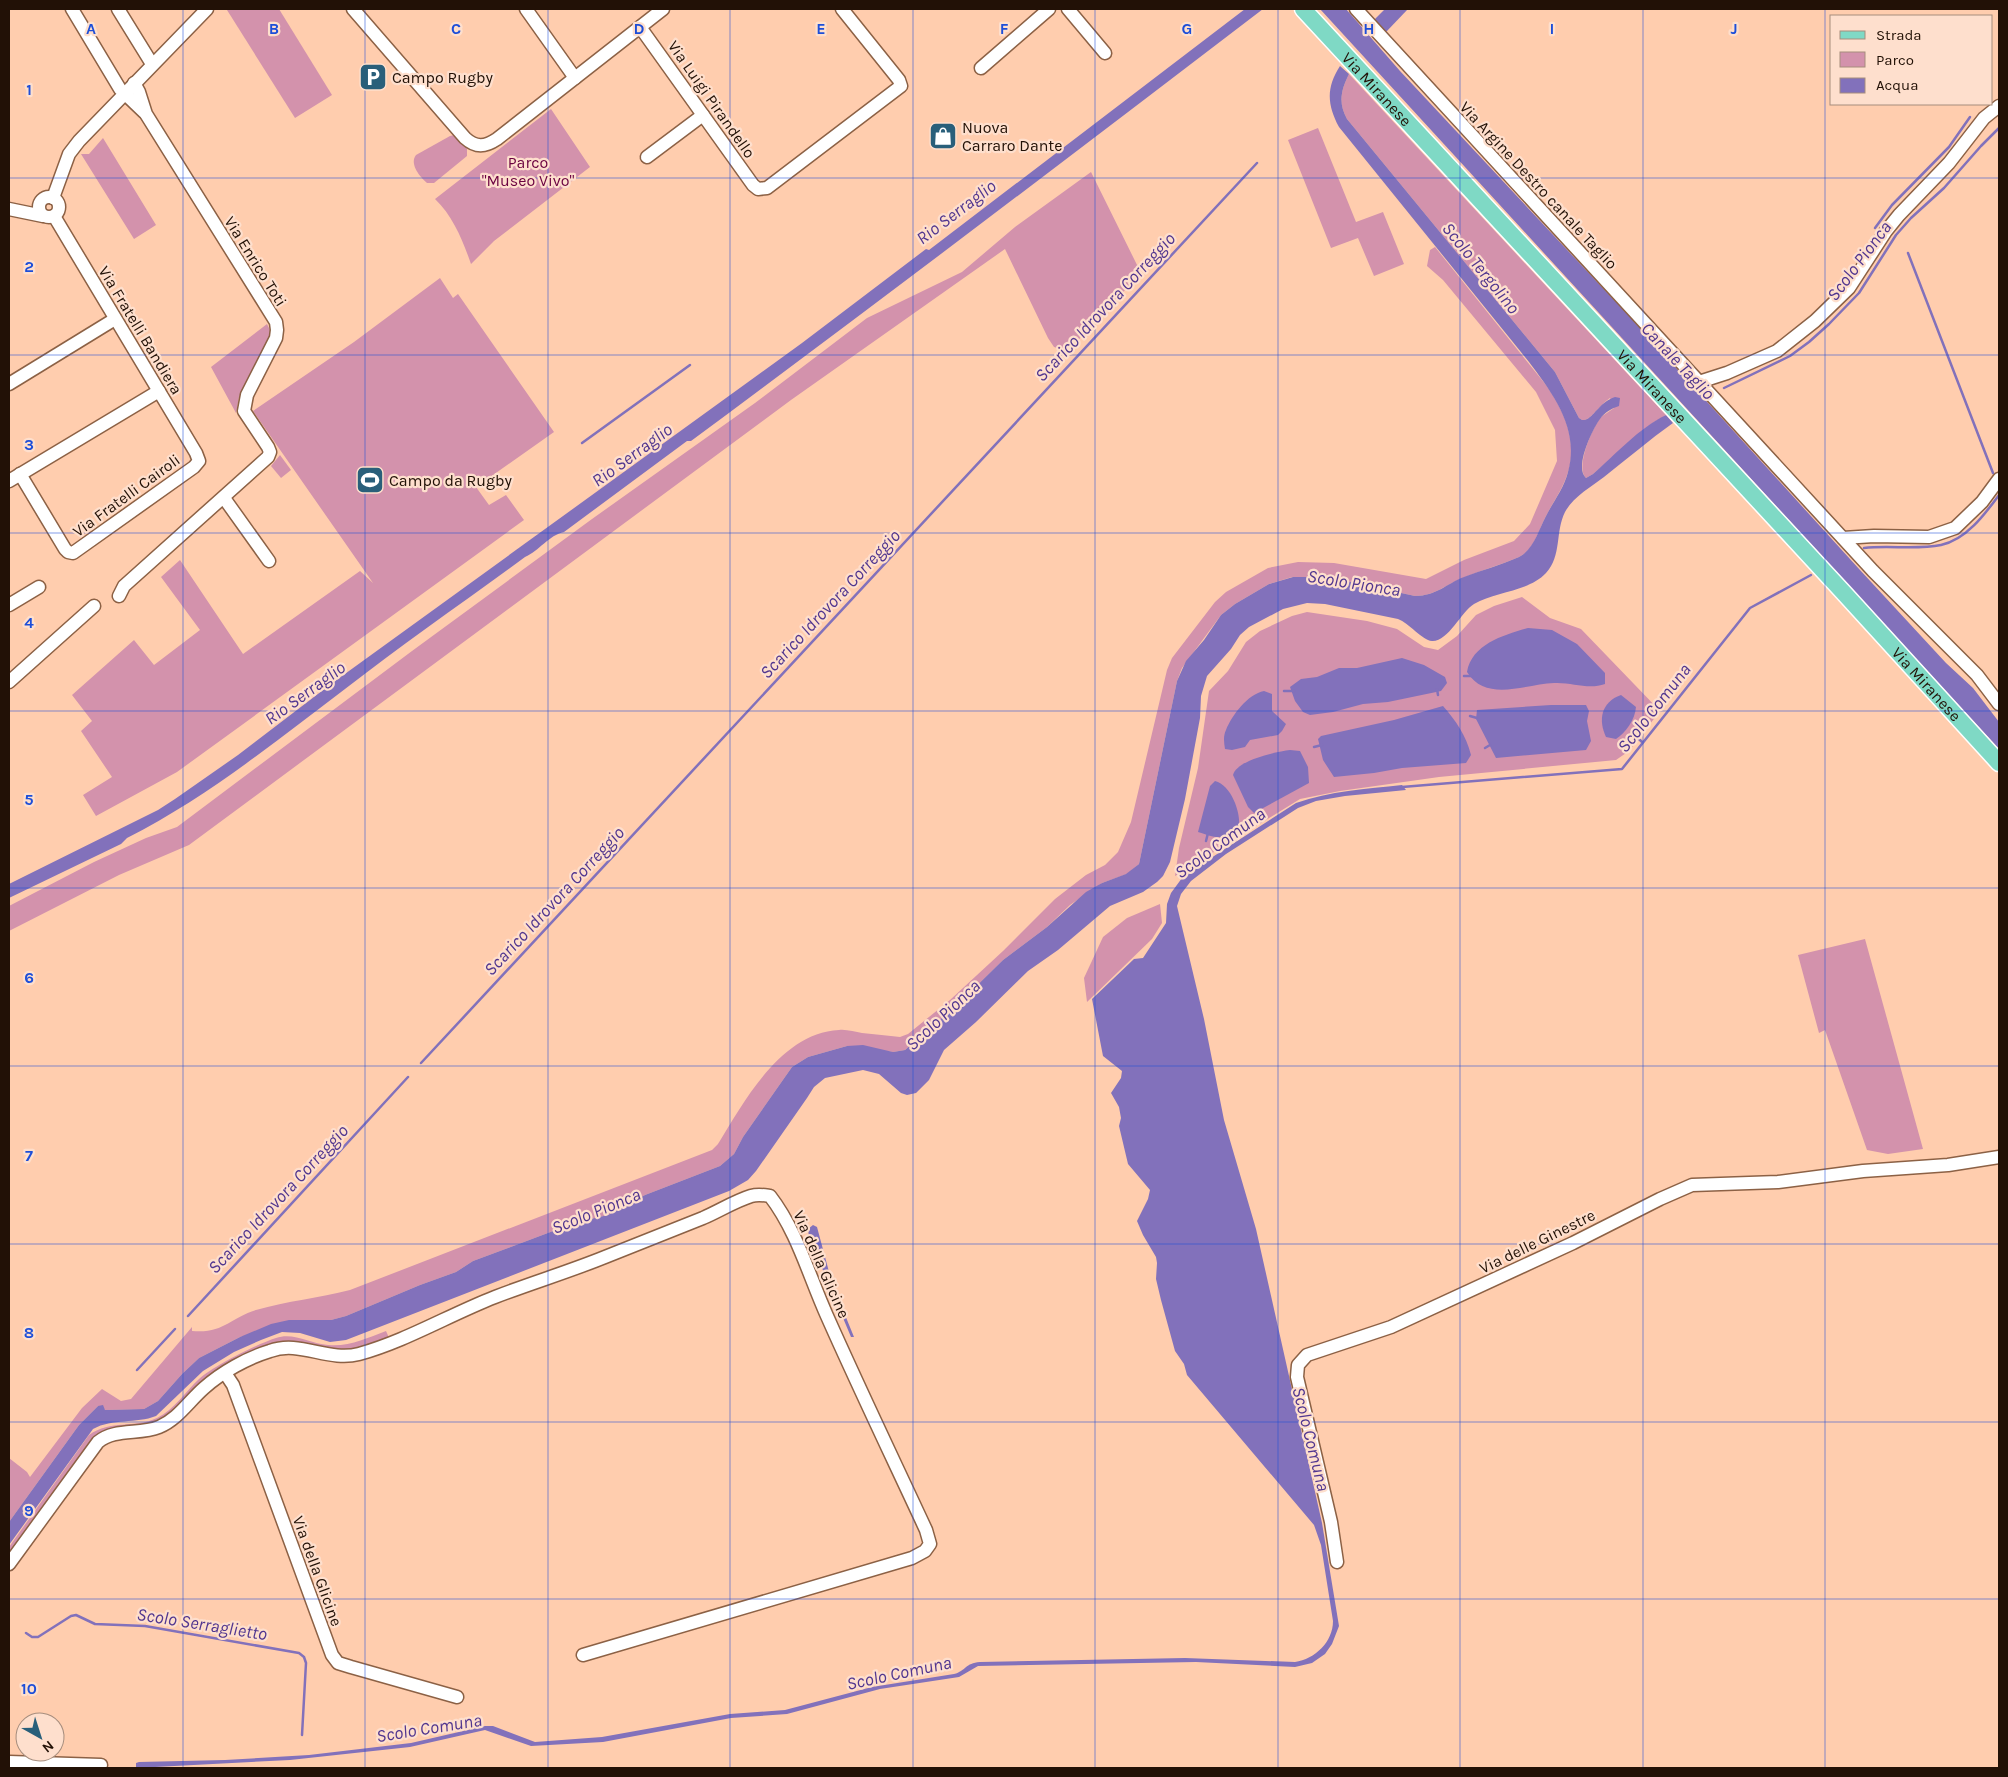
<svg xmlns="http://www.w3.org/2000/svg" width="2008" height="1777" font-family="Karla,sans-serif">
<rect width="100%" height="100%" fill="#ffcdae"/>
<g fill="#d392ac">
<polygon points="228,9 279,9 332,95 295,118 227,10"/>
<path d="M1349 74 1666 415 1651 424 1593 474 1586 478C1575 468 1592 428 1601 417 1605 414 1610 411 1614 408L1610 398C1601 404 1594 415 1587 419 1583 421 1582 420 1579 418L1555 372 1347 119C1338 103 1341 90 1349 74Z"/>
<path d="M551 109 590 167 494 241 471 264C463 241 453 216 435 199Z"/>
<polygon points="1318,128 1356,222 1383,212 1404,264 1374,276 1358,238 1331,248 1288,140"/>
<path d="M454 135 467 149V156L434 183H427C420 177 409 164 416 155L450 136Z"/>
<polygon points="103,138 156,225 134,239 81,154 89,154"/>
<polygon points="1091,172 1141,273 1068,351 1054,347 1048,338 1005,249 791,400 189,845 119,875 9,931 9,906 94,862 146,838 177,827 412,651 592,519 755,403 867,318 962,272 1015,227"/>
<path d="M1435 247 1546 385C1564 410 1579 444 1567 475 1562 490 1553 502 1546 516 1538 531 1535 549 1519 557 1501 565 1481 570 1463 578 1445 585 1434 596 1415 596L1328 577H1292L1269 584 1235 604 1221 615 1182 668 1177 681 1139 864 1127 874 1102 883 1070 905 1047 927 1003 960 958 1004 905 1050 893 1052 847 1046 808 1057 792 1067 743 1137 734 1154 720 1166 645 1195 608 1215 577 1222 473 1261 456 1272 420 1285 346 1316 331 1320 311 1321 240 1337 199 1358 182 1374 158 1401 144 1409 105 1410 98 1406 79 1425 9 1522V1458L27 1472 30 1477 82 1408 102 1389 121 1401 131 1399 192 1327V1331C223 1334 230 1318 256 1310 287 1301 319 1298 350 1290L712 1150 718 1144C745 1100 781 1033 839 1030 846 1029 855 1032 862 1033 875 1034 888 1036 900 1037L908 1034 950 1000 1003 951 1055 899 1086 875 1105 865 1118 852 1131 822 1167 670 1172 658 1215 602 1226 592 1268 568 1298 562 1334 563 1426 579 1464 560 1514 541 1530 524 1557 461 1555 430 1536 392 1443 280 1427 266 1430 250Z"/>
<polygon points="440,278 453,298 458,294 554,432 476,487 489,505 506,495 524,520 177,772 96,816 83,795 112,777 81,731 92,721 72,695 134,640 154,665 200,630 161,577 180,560 243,654 360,571 373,583 253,411 354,342"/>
<polygon points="267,324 270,330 270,337 239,397 236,413 211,367"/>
<polygon points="280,455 291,470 281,478 271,466"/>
<polygon points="1522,597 1550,618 1581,629 1660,711 1629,751 1616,760 1439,777 1340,791 1300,799 1175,876 1179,848 1198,768 1209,691 1228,671 1246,642 1260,631 1292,616 1307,612 1367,621 1397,629 1424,647 1438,650 1457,636 1476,615 1494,606"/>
<polygon points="1160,904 1162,923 1152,939 1087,1002 1084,978 1103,937 1127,918"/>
<polygon points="1865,939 1923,1149 1888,1154 1867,1150 1825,1030 1819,1033 1798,955"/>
<path d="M386 1331 390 1340 358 1351 270 1348 162 1422 113 1430 9 1559V1547L89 1435C111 1419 134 1429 157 1418 174 1410 186 1391 199 1379 213 1366 257 1344 276 1338 294 1332 310 1344 328 1345 349 1347 367 1338 386 1331Z"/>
</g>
<g fill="#8271bb">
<path d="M1245 9H1263C1073 154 883 299 691 441H687L564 532C549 535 539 551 525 557 465 601 404 643 345 689 275 742 206 798 127 838L121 844 9 898V884L158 810 175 799 238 755 331 684 802 343 926 249 929 250Z"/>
<polygon points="1320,9 1346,9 1400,71 1628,315 1860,570 1946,663 1973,688 1999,722 1999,749"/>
<polygon points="1385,9 1408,9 1386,32 1374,20"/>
<path d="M1340 66 1349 74C1341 90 1338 103 1347 119L1555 372 1579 418C1582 420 1583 421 1587 419 1595 415 1600 402 1615 397L1620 398 1619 406C1612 408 1604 413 1600 419 1592 430 1574 468 1586 478L1593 474C1616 454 1639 428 1666 415L1673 423C1649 440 1627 459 1604 477 1591 487 1573 497 1565 512 1555 532 1562 556 1546 573 1528 592 1496 591 1474 604 1461 612 1448 642 1432 641 1422 640 1409 623 1398 619L1325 604 1307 603 1283 609 1249 627 1240 635 1231 649 1207 676 1201 696 1200 718 1185 799 1170 862 1163 876 1157 882 1143 892 1110 906 1058 950 1028 971 976 1022 944 1050 929 1080 916 1093 907 1095 901 1093 879 1074 863 1070 825 1078 814 1087 807 1098 756 1171 748 1180 729 1191 346 1340 330 1342 300 1333 282 1332 261 1340 234 1352 203 1371 156 1416C136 1424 113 1418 93 1429L9 1545V1522L79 1425 98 1406 103 1405 105 1410 144 1409 158 1401 182 1374 199 1358 240 1337 271 1324 289 1320H331L346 1316 420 1285 456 1272 473 1261 577 1222 608 1215 645 1195 720 1166 734 1154 743 1137 792 1067 808 1057 847 1046 863 1045 893 1052 905 1050 958 1004 1003 960 1047 927 1086 892 1102 883 1126 874 1139 864 1177 681 1186 661 1204 640 1221 615 1235 604 1269 584 1293 577H1328L1415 596C1436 596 1446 584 1464 577 1482 570 1501 565 1519 557 1534 549 1538 531 1546 516 1553 502 1564 488 1568 472 1580 429 1553 394 1529 362L1339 127C1327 104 1326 88 1340 66Z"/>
<path d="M1528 628 1552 630 1577 644 1605 673V684C1588 690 1572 682 1554 683 1526 684 1486 703 1467 672 1472 644 1504 635 1528 628Z"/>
<polygon points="1402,658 1424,665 1445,677 1447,683 1441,691 1388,702 1363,704 1333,712 1310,715 1303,712 1295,701 1290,687 1301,679 1317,677 1339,668 1357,668"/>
<path d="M1264 691 1272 694V711L1286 724 1282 731 1278 735 1250 740 1245 747 1232 750 1225 749C1224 743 1223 736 1226 730 1232 715 1248 694 1264 691Z"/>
<path d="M1621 695 1636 707C1635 720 1626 732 1616 739L1606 737C1598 720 1601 702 1621 695Z"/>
<polygon points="1551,705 1586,705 1589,711 1587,721 1591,741 1586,750 1496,758 1476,719 1477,710"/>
<path d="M1443 706C1456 721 1466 735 1471 755L1466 763 1402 768 1374 773 1334 777 1323 760 1318 739 1321 736 1394 720Z"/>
<path d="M1290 750 1300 751 1308 767 1309 783 1254 813 1248 807 1233 775C1237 760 1275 752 1290 750Z"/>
<path d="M1215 781C1231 785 1241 812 1239 827 1221 840 1219 839 1198 832L1210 786Z"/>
<path d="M1402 785 1406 790 1345 796 1316 801 1298 808 1226 854 1191 881 1181 894 1177 906 1204 1019 1224 1120 1256 1229 1322 1523 1339 1626 1332 1644 1325 1654 1312 1663 1295 1667 1196 1662 978 1666 959 1677 880 1689 787 1714 731 1718 603 1742 531 1746 485 1730 410 1747 290 1760 136 1768V1763L139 1762 225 1760 309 1755 411 1743 485 1726H493L535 1742 602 1737 730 1714 785 1710 872 1687 954 1674C966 1671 965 1663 980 1662L1185 1658 1295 1662C1315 1659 1333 1642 1333 1621L1321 1545 1314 1525 1187 1375 1184 1364 1175 1351 1161 1300 1156 1279 1157 1263 1156 1257 1143 1235 1137 1221 1148 1199 1150 1190 1128 1164 1119 1126 1121 1118 1119 1107 1111 1093 1121 1078 1122 1071 1103 1056 1092 999 1134 959 1143 958 1166 923 1167 904 1171 893 1182 878 1194 869 1296 803C1330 791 1366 789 1402 785Z"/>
<polygon points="813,1225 817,1227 832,1283 854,1337 851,1337 809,1237 808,1229"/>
</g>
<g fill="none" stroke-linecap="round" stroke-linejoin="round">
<g stroke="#8271bb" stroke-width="2.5">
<polyline points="1875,228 1892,205 1949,147 1970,117"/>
<polyline points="1908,253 1993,473"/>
<polyline points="1724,388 1790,356 1809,342 1829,324 1859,293 1896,235 1911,218 1944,188 1981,146 1999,128"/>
<polyline points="582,443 690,365"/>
<path d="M1864 548C1889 545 1916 550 1941 545 1966 540 1985 514 1999 495"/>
<polyline points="1464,676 1472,676"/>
<polyline points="1437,689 1438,695"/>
<polyline points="1284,691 1294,691"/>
<polyline points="1470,716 1477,718"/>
<polyline points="1638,738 1642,742"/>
<polyline points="1314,747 1322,745"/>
<polyline points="1485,748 1490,745"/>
<polyline points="1402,787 1622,769 1750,608 1811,575"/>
<polyline points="1206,841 1208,833"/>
<polyline points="421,1063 1257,163"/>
<polyline points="188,1316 408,1077"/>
<polyline points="137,1370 175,1329"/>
<polyline points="26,1633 32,1637 38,1637 71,1616 76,1615 95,1624 145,1626 299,1653 304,1657 306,1663 302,1735"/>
</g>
<g stroke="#8c6145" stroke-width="15">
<g id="minor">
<polyline points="72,9 120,89 144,112"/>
<polyline points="118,9 152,64"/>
<path d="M353 9 465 138C476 148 485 147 497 139L663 9"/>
<polyline points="526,9 575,78"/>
<polyline points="1068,9 1105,53"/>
<polyline points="1356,9 1873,571 1977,675 1999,704"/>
<polyline points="640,27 753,185 758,189 767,188 901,86 899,80 842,9"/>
<polyline points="981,68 1049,9"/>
<polyline points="647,157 703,115"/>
<circle cx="49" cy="207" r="10"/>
<polyline points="53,198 69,154 79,141 207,9"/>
<polyline points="9,209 43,216"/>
<polyline points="1699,382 1727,373 1777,351 1815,321 1849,288 1886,231 1899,215 1949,163 1984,118 1999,106"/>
<polyline points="9,384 115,319"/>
<polyline points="20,474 65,549 68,552 73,553 194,467 199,461 196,453 54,216"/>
<polyline points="9,481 159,391"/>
<polyline points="224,498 269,561"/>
<polyline points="1843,538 1874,536 1929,537 1955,528 1982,502 1999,479"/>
<polyline points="119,596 124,586 268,457 270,452 268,447 244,411 247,395 276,338 277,330 276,322 146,114 139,92 134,83"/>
<polyline points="9,605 39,587"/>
<polyline points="9,682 94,606"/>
<polyline points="225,1373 233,1385 332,1655 338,1663 351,1667 457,1697"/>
<polyline points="1337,1562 1331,1522 1297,1377 1298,1365 1307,1355 1391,1327 1573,1243 1660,1199 1692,1185 1778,1182 1863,1171 1948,1165 1999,1157"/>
<path d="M9 1564 98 1442C115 1428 139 1435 159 1427 178 1419 189 1401 204 1388 222 1372 247 1358 270 1351 300 1340 328 1362 359 1354 406 1341 449 1315 495 1297 531 1283 568 1272 605 1257 637 1244 670 1231 703 1218 719 1211 735 1201 751 1196 758 1194 763 1195 770 1196 797 1231 809 1276 827 1316 859 1388 893 1459 926 1530L930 1544 925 1551 912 1558 583 1655"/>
<polyline points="9,1762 101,1765"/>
</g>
</g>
<g stroke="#fff" stroke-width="19">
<g id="major">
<path id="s1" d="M1303 9 1843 592 1999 763"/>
</g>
</g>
<use href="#minor" stroke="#fff" stroke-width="12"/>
<use href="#major" stroke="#7fd9c5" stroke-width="16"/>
</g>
<path fill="none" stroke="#1d4ed8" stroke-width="1" stroke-opacity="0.55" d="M183 9V1768M365 9V1768M548 9V1768M730 9V1768M913 9V1768M1095 9V1768M1278 9V1768M1460 9V1768M1643 9V1768M1825 9V1768M9 178H1999M9 355H1999M9 533H1999M9 711H1999M9 888H1999M9 1066H1999M9 1244H1999M9 1422H1999M9 1599H1999"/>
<defs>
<g id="parking-square" transform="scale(1.4375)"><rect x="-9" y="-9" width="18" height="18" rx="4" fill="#295f7a" stroke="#fedfcd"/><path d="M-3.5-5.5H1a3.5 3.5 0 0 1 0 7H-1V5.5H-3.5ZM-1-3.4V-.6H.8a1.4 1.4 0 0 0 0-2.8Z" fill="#fff"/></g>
<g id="shop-square" transform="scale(1.4375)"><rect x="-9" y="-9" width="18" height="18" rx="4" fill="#295f7a" stroke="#fedfcd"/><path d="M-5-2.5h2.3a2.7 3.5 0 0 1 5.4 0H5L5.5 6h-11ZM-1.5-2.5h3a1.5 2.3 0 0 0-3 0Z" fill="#fff"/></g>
<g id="stadium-square" transform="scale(1.4375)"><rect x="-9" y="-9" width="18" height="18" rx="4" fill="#295f7a" stroke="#fedfcd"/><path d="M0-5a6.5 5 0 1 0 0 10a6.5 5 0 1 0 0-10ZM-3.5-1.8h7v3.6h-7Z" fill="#fff"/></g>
</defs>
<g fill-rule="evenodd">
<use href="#parking-square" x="373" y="77"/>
<use href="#shop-square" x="943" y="136"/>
<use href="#stadium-square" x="370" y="480"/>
</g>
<g text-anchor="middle" stroke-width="4.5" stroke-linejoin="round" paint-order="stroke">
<g font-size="16" fill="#221106" stroke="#fedfcd" text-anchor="start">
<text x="392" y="83">Campo Rugby</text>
<text x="962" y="133">Nuova<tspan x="962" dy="18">Carraro Dante</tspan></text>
<text x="389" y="486">Campo da Rugby</text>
</g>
<g font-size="16" fill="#221106" stroke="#fedfcd">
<text dy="6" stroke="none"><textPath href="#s1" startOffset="109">Via Miranese</textPath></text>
<text transform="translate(712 99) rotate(55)" y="6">Via Luigi Pirandello</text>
<text transform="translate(1539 185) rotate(47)" y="6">Via Argine Destro canale Taglio</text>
<text transform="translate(256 261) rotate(58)" y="6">Via Enrico Toti</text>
<text transform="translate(141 330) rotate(59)" y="6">Via Fratelli Bandiera</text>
<text dy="6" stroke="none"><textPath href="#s1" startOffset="514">Via Miranese</textPath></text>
<text transform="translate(126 495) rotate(-36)" y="6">Via Fratelli Cairoli</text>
<text dy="6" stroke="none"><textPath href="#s1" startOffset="919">Via Miranese</textPath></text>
<text transform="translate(1537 1241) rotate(-26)" y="6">Via delle Ginestre</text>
<text transform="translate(822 1264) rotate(66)" y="6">Via della Glicine</text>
<text transform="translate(318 1571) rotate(70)" y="6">Via della Glicine</text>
</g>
<g font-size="16" fill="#6b0240" stroke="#fedfcd">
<text x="528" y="168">Parco<tspan x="528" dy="18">"Museo Vivo"</tspan></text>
</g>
<g font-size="18" font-style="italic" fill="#51368f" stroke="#fedfcd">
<text transform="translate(956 212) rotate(-37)" y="6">Rio Serraglio</text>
<text transform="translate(1859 261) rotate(-53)" y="6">Scolo Pionca</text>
<text transform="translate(1481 268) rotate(51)" y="6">Scolo Tergolino</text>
<text transform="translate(1105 307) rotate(-47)" y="6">Scarico Idrovora Correggio</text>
<text transform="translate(1678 361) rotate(47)" y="6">Canale Taglio</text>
<text transform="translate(632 455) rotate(-36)" y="6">Rio Serraglio</text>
<text transform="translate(1354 583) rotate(9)" y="6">Scolo Pionca</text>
<text transform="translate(830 604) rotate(-47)" y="6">Scarico Idrovora Correggio</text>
<text transform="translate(305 693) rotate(-36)" y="6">Rio Serraglio</text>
<text transform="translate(1654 708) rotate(-52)" y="6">Scolo Comuna</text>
<text transform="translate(1220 843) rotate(-36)" y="6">Scolo Comuna</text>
<text transform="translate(554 901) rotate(-47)" y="6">Scarico Idrovora Correggio</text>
<text transform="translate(943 1015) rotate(-43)" y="6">Scolo Pionca</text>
<text transform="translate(278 1199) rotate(-47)" y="6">Scarico Idrovora Correggio</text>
<text transform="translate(596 1211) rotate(-22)" y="6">Scolo Pionca</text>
<text transform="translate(1311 1439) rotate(76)" y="6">Scolo Comuna</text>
<text transform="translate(202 1624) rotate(9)" y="6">Scolo Serraglietto</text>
<text transform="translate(899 1673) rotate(-12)" y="6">Scolo Comuna</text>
<text transform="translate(429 1728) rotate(-9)" y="6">Scolo Comuna</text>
</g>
</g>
<g font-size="16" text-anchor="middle" font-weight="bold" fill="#1d4ed8" stroke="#fedfcd" stroke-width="4.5" stroke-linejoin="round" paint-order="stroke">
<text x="91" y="34">A</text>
<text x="274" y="34">B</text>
<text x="456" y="34">C</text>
<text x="639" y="34">D</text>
<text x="821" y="34">E</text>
<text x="1004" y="34">F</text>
<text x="1187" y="34">G</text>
<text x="1369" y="34">H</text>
<text x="1552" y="34">I</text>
<text x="1734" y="34">J</text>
<text x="29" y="95">1</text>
<text x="29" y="272">2</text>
<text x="29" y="450">3</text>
<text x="29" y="628">4</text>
<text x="29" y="805">5</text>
<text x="29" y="983">6</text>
<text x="29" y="1161">7</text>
<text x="29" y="1338">8</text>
<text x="29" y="1516">9</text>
<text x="29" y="1694">10</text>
</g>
<rect width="2008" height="1777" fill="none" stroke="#221106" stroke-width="20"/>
<rect x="1830" y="15" width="162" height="90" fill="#fedfcd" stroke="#a68d7d"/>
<rect x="1840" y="31" width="25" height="8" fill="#7fd9c5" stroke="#a68d7d"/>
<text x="1876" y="40" font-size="15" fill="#221106">Strada</text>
<rect x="1840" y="52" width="25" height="15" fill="#d392ac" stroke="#a68d7d"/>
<text x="1876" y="65" font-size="15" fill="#221106">Parco</text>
<rect x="1840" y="78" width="25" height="15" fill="#8271bb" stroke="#a68d7d"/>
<text x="1876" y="90" font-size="15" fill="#221106">Acqua</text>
<g transform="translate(40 1737) rotate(141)"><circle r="24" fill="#fedfcd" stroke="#a68d7d"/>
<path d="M0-4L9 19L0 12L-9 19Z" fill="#295f7a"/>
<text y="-8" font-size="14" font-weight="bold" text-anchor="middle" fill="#221106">N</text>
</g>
</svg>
